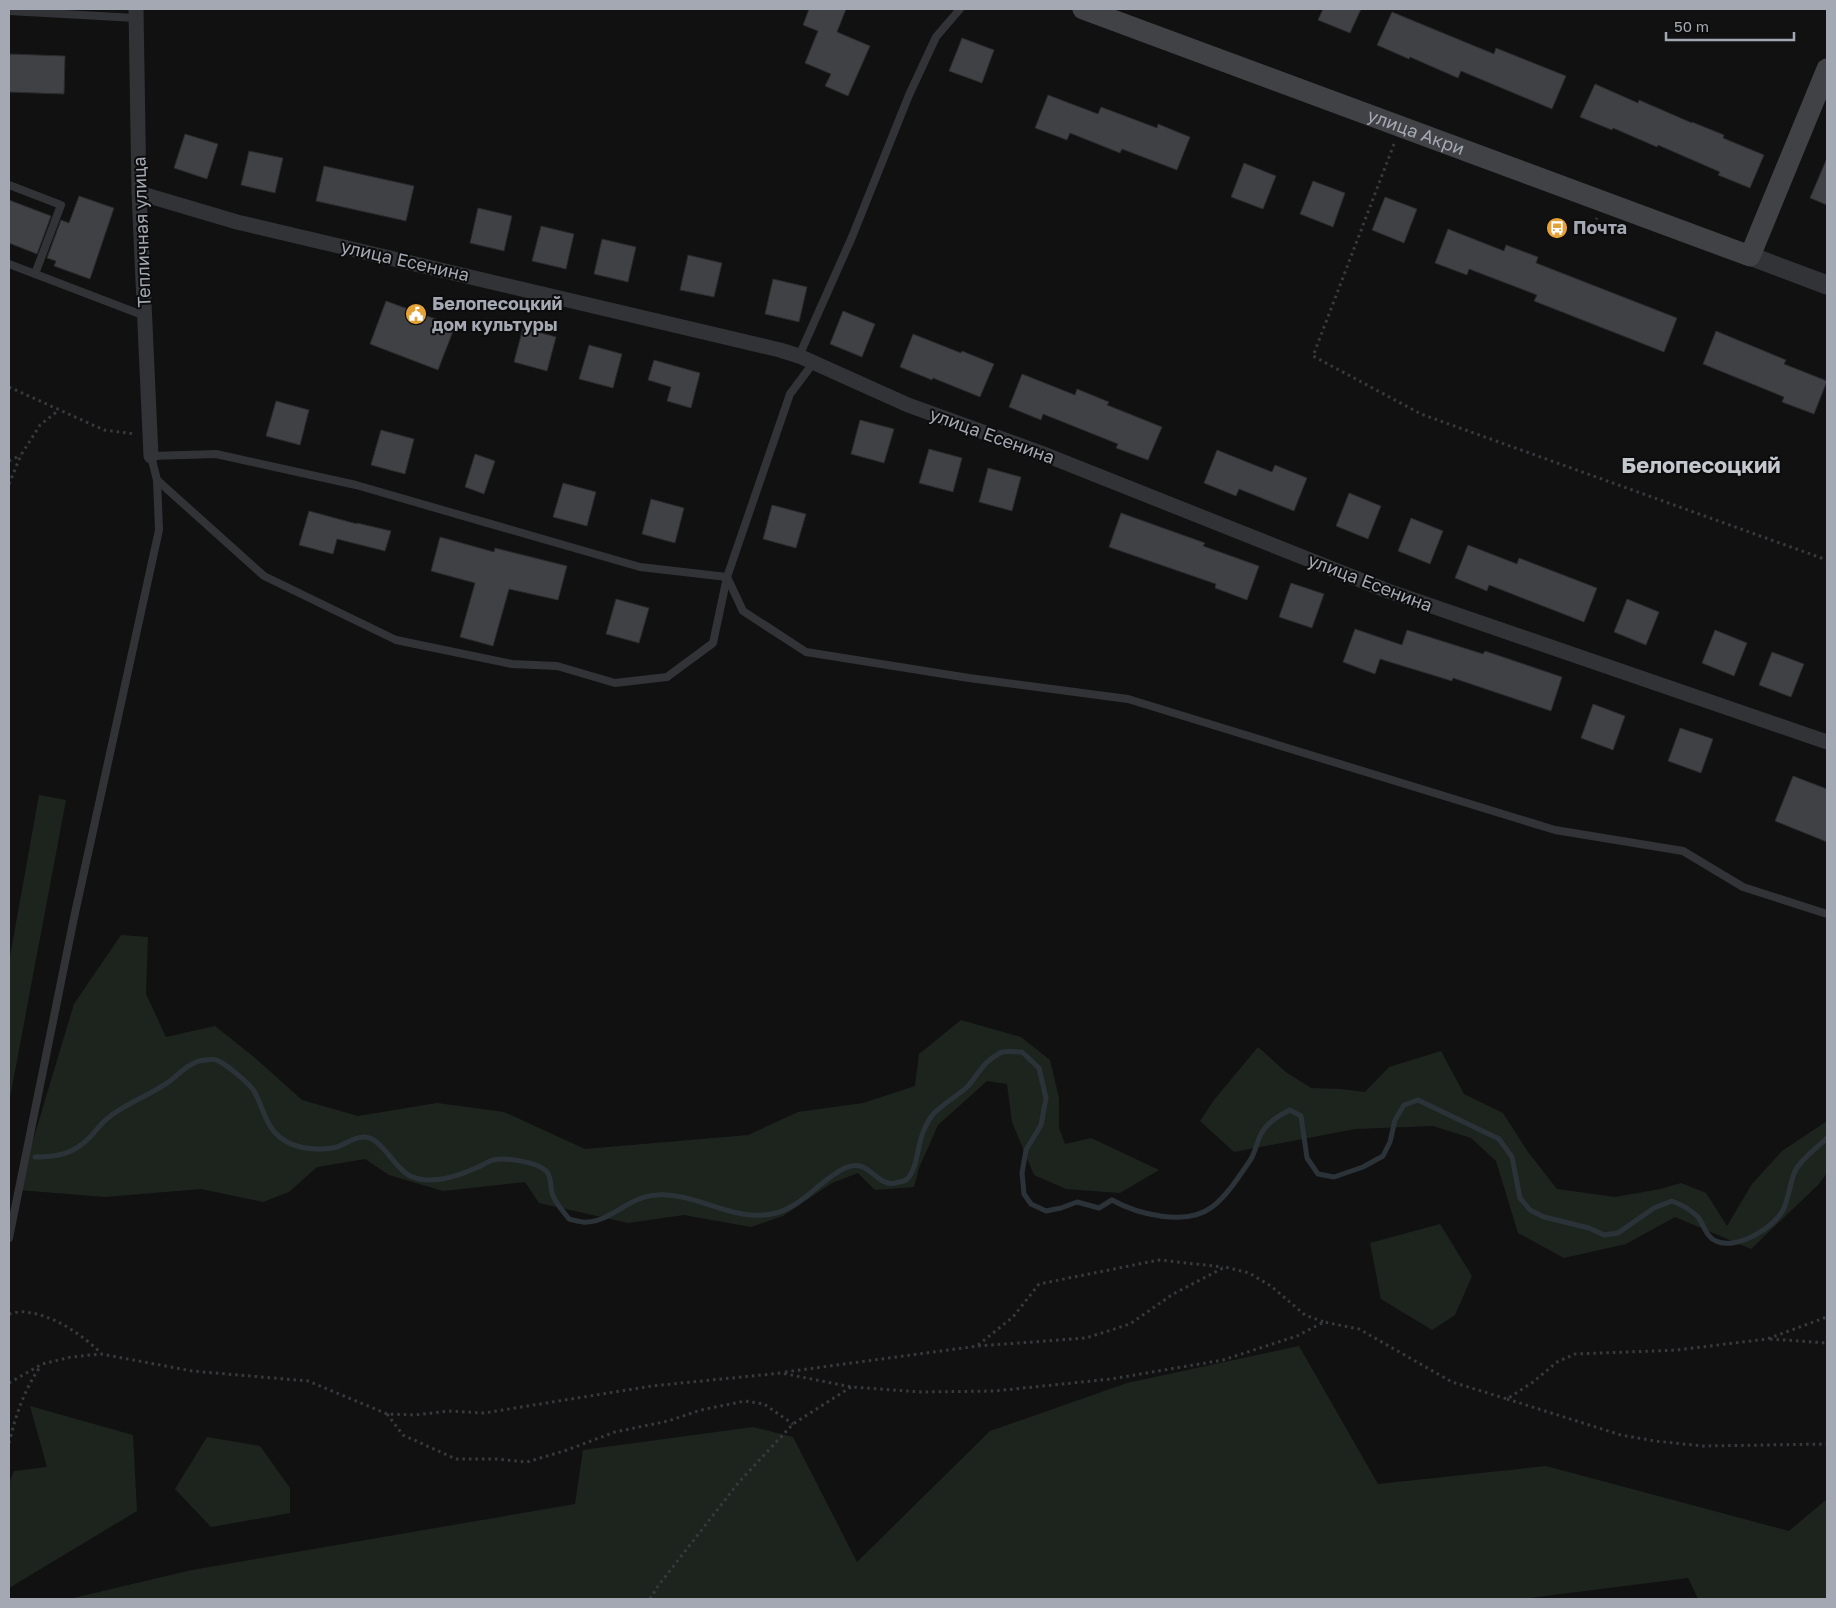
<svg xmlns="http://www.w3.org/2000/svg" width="1836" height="1608" font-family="'Golos Text',sans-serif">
<rect width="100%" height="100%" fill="#111112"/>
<g fill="#1d241e">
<polygon points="39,795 66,800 9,1103 9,962"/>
<polygon points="121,935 148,937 146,994 166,1037 215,1026 254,1057 302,1100 358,1116 437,1103 504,1112 585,1149 748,1135 798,1112 863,1103 915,1086 919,1054 961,1020 1021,1037 1050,1060 1059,1098 1059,1128 1065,1144 1091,1138 1159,1170 1120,1193 1066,1189 1034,1175 1012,1122 1007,1084 987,1081 938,1125 919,1168 914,1187 875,1190 858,1173 832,1183 783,1216 751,1227 684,1215 628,1223 539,1203 525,1182 443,1191 389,1175 365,1159 317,1167 289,1192 263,1202 201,1189 105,1197 18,1190 74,1004"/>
<polygon points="1258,1047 1287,1073 1311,1088 1341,1089 1365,1092 1389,1067 1441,1051 1464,1094 1503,1113 1528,1152 1557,1189 1615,1197 1660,1189 1681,1183 1706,1193 1727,1226 1752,1184 1782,1151 1827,1121 1827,1173 1819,1184 1751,1249 1675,1217 1626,1244 1564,1258 1518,1233 1496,1161 1471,1138 1433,1126 1355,1129 1234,1152 1200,1121 1214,1100"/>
<polygon points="1440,1224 1472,1276 1455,1315 1432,1330 1381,1299 1370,1243"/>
<polygon points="1299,1346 1378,1484 1546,1466 1789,1531 1827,1499 1827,1599 1698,1599 1688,1578 1523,1599 69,1599 192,1570 575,1504 583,1450 753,1427 793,1437 857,1562 990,1431 1127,1383"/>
<polygon points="30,1406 133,1435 137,1511 9,1588 9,1484 14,1471 47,1467"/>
<polygon points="207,1437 260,1446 290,1488 290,1513 211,1527 175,1489"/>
</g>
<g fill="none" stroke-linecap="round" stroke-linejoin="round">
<path stroke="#2b3339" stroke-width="5" d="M35 1157C57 1157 74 1154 90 1137 96 1131 101 1123 108 1118 126 1103 151 1095 170 1081 180 1073 191 1061 205 1060 208 1060 213 1059 216 1060 224 1062 250 1084 254 1091 265 1110 265 1131 289 1143 301 1149 323 1151 337 1147 346 1144 355 1136 365 1137 384 1139 394 1170 413 1177 433 1185 458 1176 476 1168 481 1166 487 1162 493 1160 505 1157 539 1162 547 1172 552 1178 550 1186 552 1193 555 1203 563 1211 569 1219 574 1220 582 1223 587 1222 612 1221 629 1196 657 1195 697 1192 735 1224 776 1213 803 1206 820 1180 845 1168 871 1156 876 1191 899 1182 901 1182 904 1181 906 1180 918 1170 917 1144 924 1130 926 1126 928 1121 931 1117 937 1108 957 1096 966 1088 979 1075 981 1063 1000 1053 1005 1050 1015 1052 1022 1052L1039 1068 1046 1098 1041 1125 1026 1150 1022 1173 1024 1194 1031 1204 1046 1211 1061 1208 1077 1202 1099 1208 1112 1200C1137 1214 1186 1227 1212 1207 1227 1196 1240 1175 1251 1159 1255 1152 1257 1142 1261 1134 1268 1122 1278 1116 1290 1110L1301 1116 1307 1158 1318 1174 1334 1177 1363 1167 1383 1156 1390 1142 1395 1120 1404 1105 1418 1100 1499 1139 1512 1157 1520 1198 1530 1210 1544 1217 1589 1228 1604 1235 1618 1233 1654 1208 1672 1201C1683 1205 1690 1209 1698 1217 1704 1225 1706 1237 1716 1241 1736 1251 1776 1227 1784 1208 1789 1196 1790 1183 1795 1171 1802 1158 1817 1148 1827 1138"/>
</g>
<g fill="#404145" stroke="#2b2b2e">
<polygon points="809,9 846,9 837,32 870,46 848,96 825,86 831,74 805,63 818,31 803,25"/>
<polygon points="1323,9 1361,9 1350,33 1318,20"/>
<polygon points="1392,12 1494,54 1496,48 1566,76 1552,109 1461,71 1458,78 1410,57 1409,59 1377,45"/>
<polygon points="962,38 994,50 982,83 949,71"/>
<polygon points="9,54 65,56 64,94 9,92"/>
<polygon points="1595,84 1638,103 1639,100 1692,123 1692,122 1724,135 1723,138 1764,155 1750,188 1718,175 1720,172 1658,145 1657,147 1613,128 1612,130 1580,117"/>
<polygon points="1048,95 1098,114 1101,107 1157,128 1158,124 1190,137 1177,170 1122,149 1120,153 1070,133 1067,140 1035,128"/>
<polygon points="185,134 218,144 207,179 174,168"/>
<polygon points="249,151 283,158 275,193 241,185"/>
<polygon points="1827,158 1827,205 1810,198"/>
<polygon points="1244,163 1276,176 1263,209 1231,197"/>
<polygon points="324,166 414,186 406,221 316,201"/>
<polygon points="1313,181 1345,193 1333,227 1300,214"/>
<polygon points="79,196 114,208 90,279 54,266 56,261 47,258 61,220 69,223"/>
<polygon points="1385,197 1417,209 1404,243 1372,230"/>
<polygon points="9,200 51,216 37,254 9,243"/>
<polygon points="478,208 512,216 504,251 470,243"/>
<polygon points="541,226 574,234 566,269 532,261"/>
<polygon points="1448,229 1504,251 1506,245 1538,257 1536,263 1677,318 1664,352 1534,301 1537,295 1469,269 1467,275 1435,263"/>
<polygon points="602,239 636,247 628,282 594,274"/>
<polygon points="688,255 722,263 714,297 680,290"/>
<polygon points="773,279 807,287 799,322 765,314"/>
<polygon points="386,301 455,326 438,370 370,344"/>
<polygon points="843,311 875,324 862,357 830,344"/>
<polygon points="523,328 556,337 547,371 514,362"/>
<polygon points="1716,331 1786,360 1784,364 1827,381 1814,414 1782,402 1784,397 1703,364"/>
<polygon points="913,334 961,353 962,351 994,364 980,397 933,378 932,380 900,367"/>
<polygon points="589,345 622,354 613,388 579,379"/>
<polygon points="654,360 700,373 691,408 667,401 671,387 648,380"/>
<polygon points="1022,374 1075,395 1077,389 1109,402 1107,405 1162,427 1148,460 1116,448 1118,444 1043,414 1041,420 1009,407"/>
<polygon points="276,401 309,410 300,445 266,436"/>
<polygon points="860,420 894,429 884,463 851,454"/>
<polygon points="381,430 414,439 405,474 371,465"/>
<polygon points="929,449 962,458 953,492 919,483"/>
<polygon points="1217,450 1272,472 1275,465 1307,478 1294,511 1239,489 1236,496 1204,483"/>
<polygon points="475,454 495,461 484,494 465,487"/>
<polygon points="988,468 1021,477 1012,511 979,502"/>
<polygon points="563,483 596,492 587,526 553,517"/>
<polygon points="1349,493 1381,506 1368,539 1336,526"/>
<polygon points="651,499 684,508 675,543 642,534"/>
<polygon points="772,505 806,514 796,548 763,539"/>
<polygon points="309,511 357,524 357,523 391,531 385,551 337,539 333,554 299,545"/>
<polygon points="1121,513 1205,543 1203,546 1259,566 1247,600 1215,588 1216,584 1109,547"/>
<polygon points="1411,518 1443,531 1430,564 1398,551"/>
<polygon points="440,537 494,552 495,548 567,566 558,600 509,589 493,646 460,637 475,583 431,571"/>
<polygon points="1468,545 1517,564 1519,558 1597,588 1584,622 1489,585 1487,591 1455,578"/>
<polygon points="1291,583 1324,594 1312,628 1279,617"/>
<polygon points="616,599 649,608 639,643 606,634"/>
<polygon points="1627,599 1659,612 1646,645 1614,632"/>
<polygon points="1355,629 1402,645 1407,630 1483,654 1485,651 1562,677 1551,711 1453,678 1452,681 1380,659 1375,674 1343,662"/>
<polygon points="1715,630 1747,643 1734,676 1702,663"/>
<polygon points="1772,652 1804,664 1791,697 1759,685"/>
<polygon points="1593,704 1625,716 1613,750 1581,738"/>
<polygon points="1680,728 1713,739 1701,773 1668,761"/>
<polygon points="1793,776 1827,789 1827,842 1775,821"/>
</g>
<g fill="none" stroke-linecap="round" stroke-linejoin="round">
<g stroke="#383a3d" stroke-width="3" stroke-dasharray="2.5 4" stroke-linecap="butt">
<polyline points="1394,144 1313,356 1421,414 1827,560"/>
<polyline points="1593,225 1597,218"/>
<polyline points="9,387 104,430 135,434"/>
<polyline points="9,461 21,455"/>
<polyline points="9,484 21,455 40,425 59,410"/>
<path d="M9 1314C14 1313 20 1311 25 1312 54 1315 81 1334 101 1353"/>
<polyline points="1770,1339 1827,1343"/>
<polyline points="978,1345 1013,1317 1039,1284 1159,1260 1223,1267"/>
<polyline points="785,1372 978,1346 1086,1338 1130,1324 1173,1294 1225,1267 1249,1273 1271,1286 1305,1315 1324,1322"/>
<polyline points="9,1383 42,1364 71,1357 101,1354 192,1371 308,1381 387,1414 415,1415 449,1411 484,1413 652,1386 781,1373 852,1387 921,1392 995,1391 1111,1379 1223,1360 1297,1336 1324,1322 1359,1329 1452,1382 1507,1399 1533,1382 1557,1362 1575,1354 1677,1350 1767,1339 1827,1317"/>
<polyline points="1507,1399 1621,1435 1655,1441 1703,1446 1827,1444"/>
<polyline points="387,1414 403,1435 456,1459 496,1459 527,1462 567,1450 615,1432 668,1421 701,1410 745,1401 764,1404 793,1424"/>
<path d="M9 1443C16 1415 24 1390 40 1367"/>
<polyline points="650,1599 658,1586 739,1482 793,1424 851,1387"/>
</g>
<g stroke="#323337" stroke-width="8">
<polyline points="9,11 136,18"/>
<polyline points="9,185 61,205 35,274"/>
<polyline points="9,264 145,316"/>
<polyline points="799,356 852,237 909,95 936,37 960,9"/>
<polyline points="157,480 264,576 396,640 512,664 557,666 615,683 667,677 713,643 727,577 790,394 814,362"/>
<polyline points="9,1238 75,913 159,530 157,480 151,456 216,454 356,485 640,567 727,577 743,611 806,652 969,678 1128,699 1555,830 1683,851 1743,887 1827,914"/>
</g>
<g stroke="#323337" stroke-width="15">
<polyline points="136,9 139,193 151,456"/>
<polyline points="139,193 237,222 780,350 799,356 908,405 1041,453 1388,591 1827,742"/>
</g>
<polyline stroke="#323337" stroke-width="19" points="1750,256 1827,285"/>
<path stroke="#404246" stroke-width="21" id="s1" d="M1083 9 1750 256 1827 69"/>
</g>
<defs>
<g id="bus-disc" transform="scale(1.125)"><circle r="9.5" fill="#e4a136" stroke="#0c0c0d"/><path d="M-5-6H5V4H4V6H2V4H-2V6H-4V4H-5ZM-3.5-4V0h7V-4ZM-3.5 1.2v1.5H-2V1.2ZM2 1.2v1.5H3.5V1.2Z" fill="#fff"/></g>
<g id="civic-disc" transform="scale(1.125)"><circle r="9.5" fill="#e4a136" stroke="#0c0c0d"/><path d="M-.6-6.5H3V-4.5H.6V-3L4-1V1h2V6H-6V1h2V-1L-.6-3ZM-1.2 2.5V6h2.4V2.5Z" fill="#fff"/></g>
</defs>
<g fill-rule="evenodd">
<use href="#bus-disc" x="1557" y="228"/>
<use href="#civic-disc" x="416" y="314"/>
</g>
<g text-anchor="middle" stroke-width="4" stroke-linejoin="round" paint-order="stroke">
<g font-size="18" fill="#a3a8b2" stroke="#0c0c0d">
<text dy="6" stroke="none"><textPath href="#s1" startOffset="355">улица Акри</textPath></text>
<text transform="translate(142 232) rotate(-92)" y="6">Тепличная улица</text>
<text transform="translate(405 261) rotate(13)" y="6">улица Есенина</text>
<text transform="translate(992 436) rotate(20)" y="6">улица Есенина</text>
<text transform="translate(1370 583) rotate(21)" y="6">улица Есенина</text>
</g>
<g font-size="18" font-weight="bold" fill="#a3a8b2" stroke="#0c0c0d" text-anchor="start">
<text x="1573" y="234">Почта</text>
<text x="432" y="310">Белопесоцкий<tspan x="432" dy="21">дом культуры</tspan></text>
</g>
<g font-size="22" font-weight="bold" fill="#c3c7ce" stroke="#0c0c0d">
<text x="1701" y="473">Белопесоцкий</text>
</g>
</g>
<rect width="1836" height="1608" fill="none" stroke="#a3a8b2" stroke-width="20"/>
<path d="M1666 32v8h128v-8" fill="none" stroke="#a3a8b2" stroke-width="2.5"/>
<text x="1674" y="32" font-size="15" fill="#a3a8b2" stroke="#0c0c0d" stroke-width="4" paint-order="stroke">50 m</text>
</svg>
